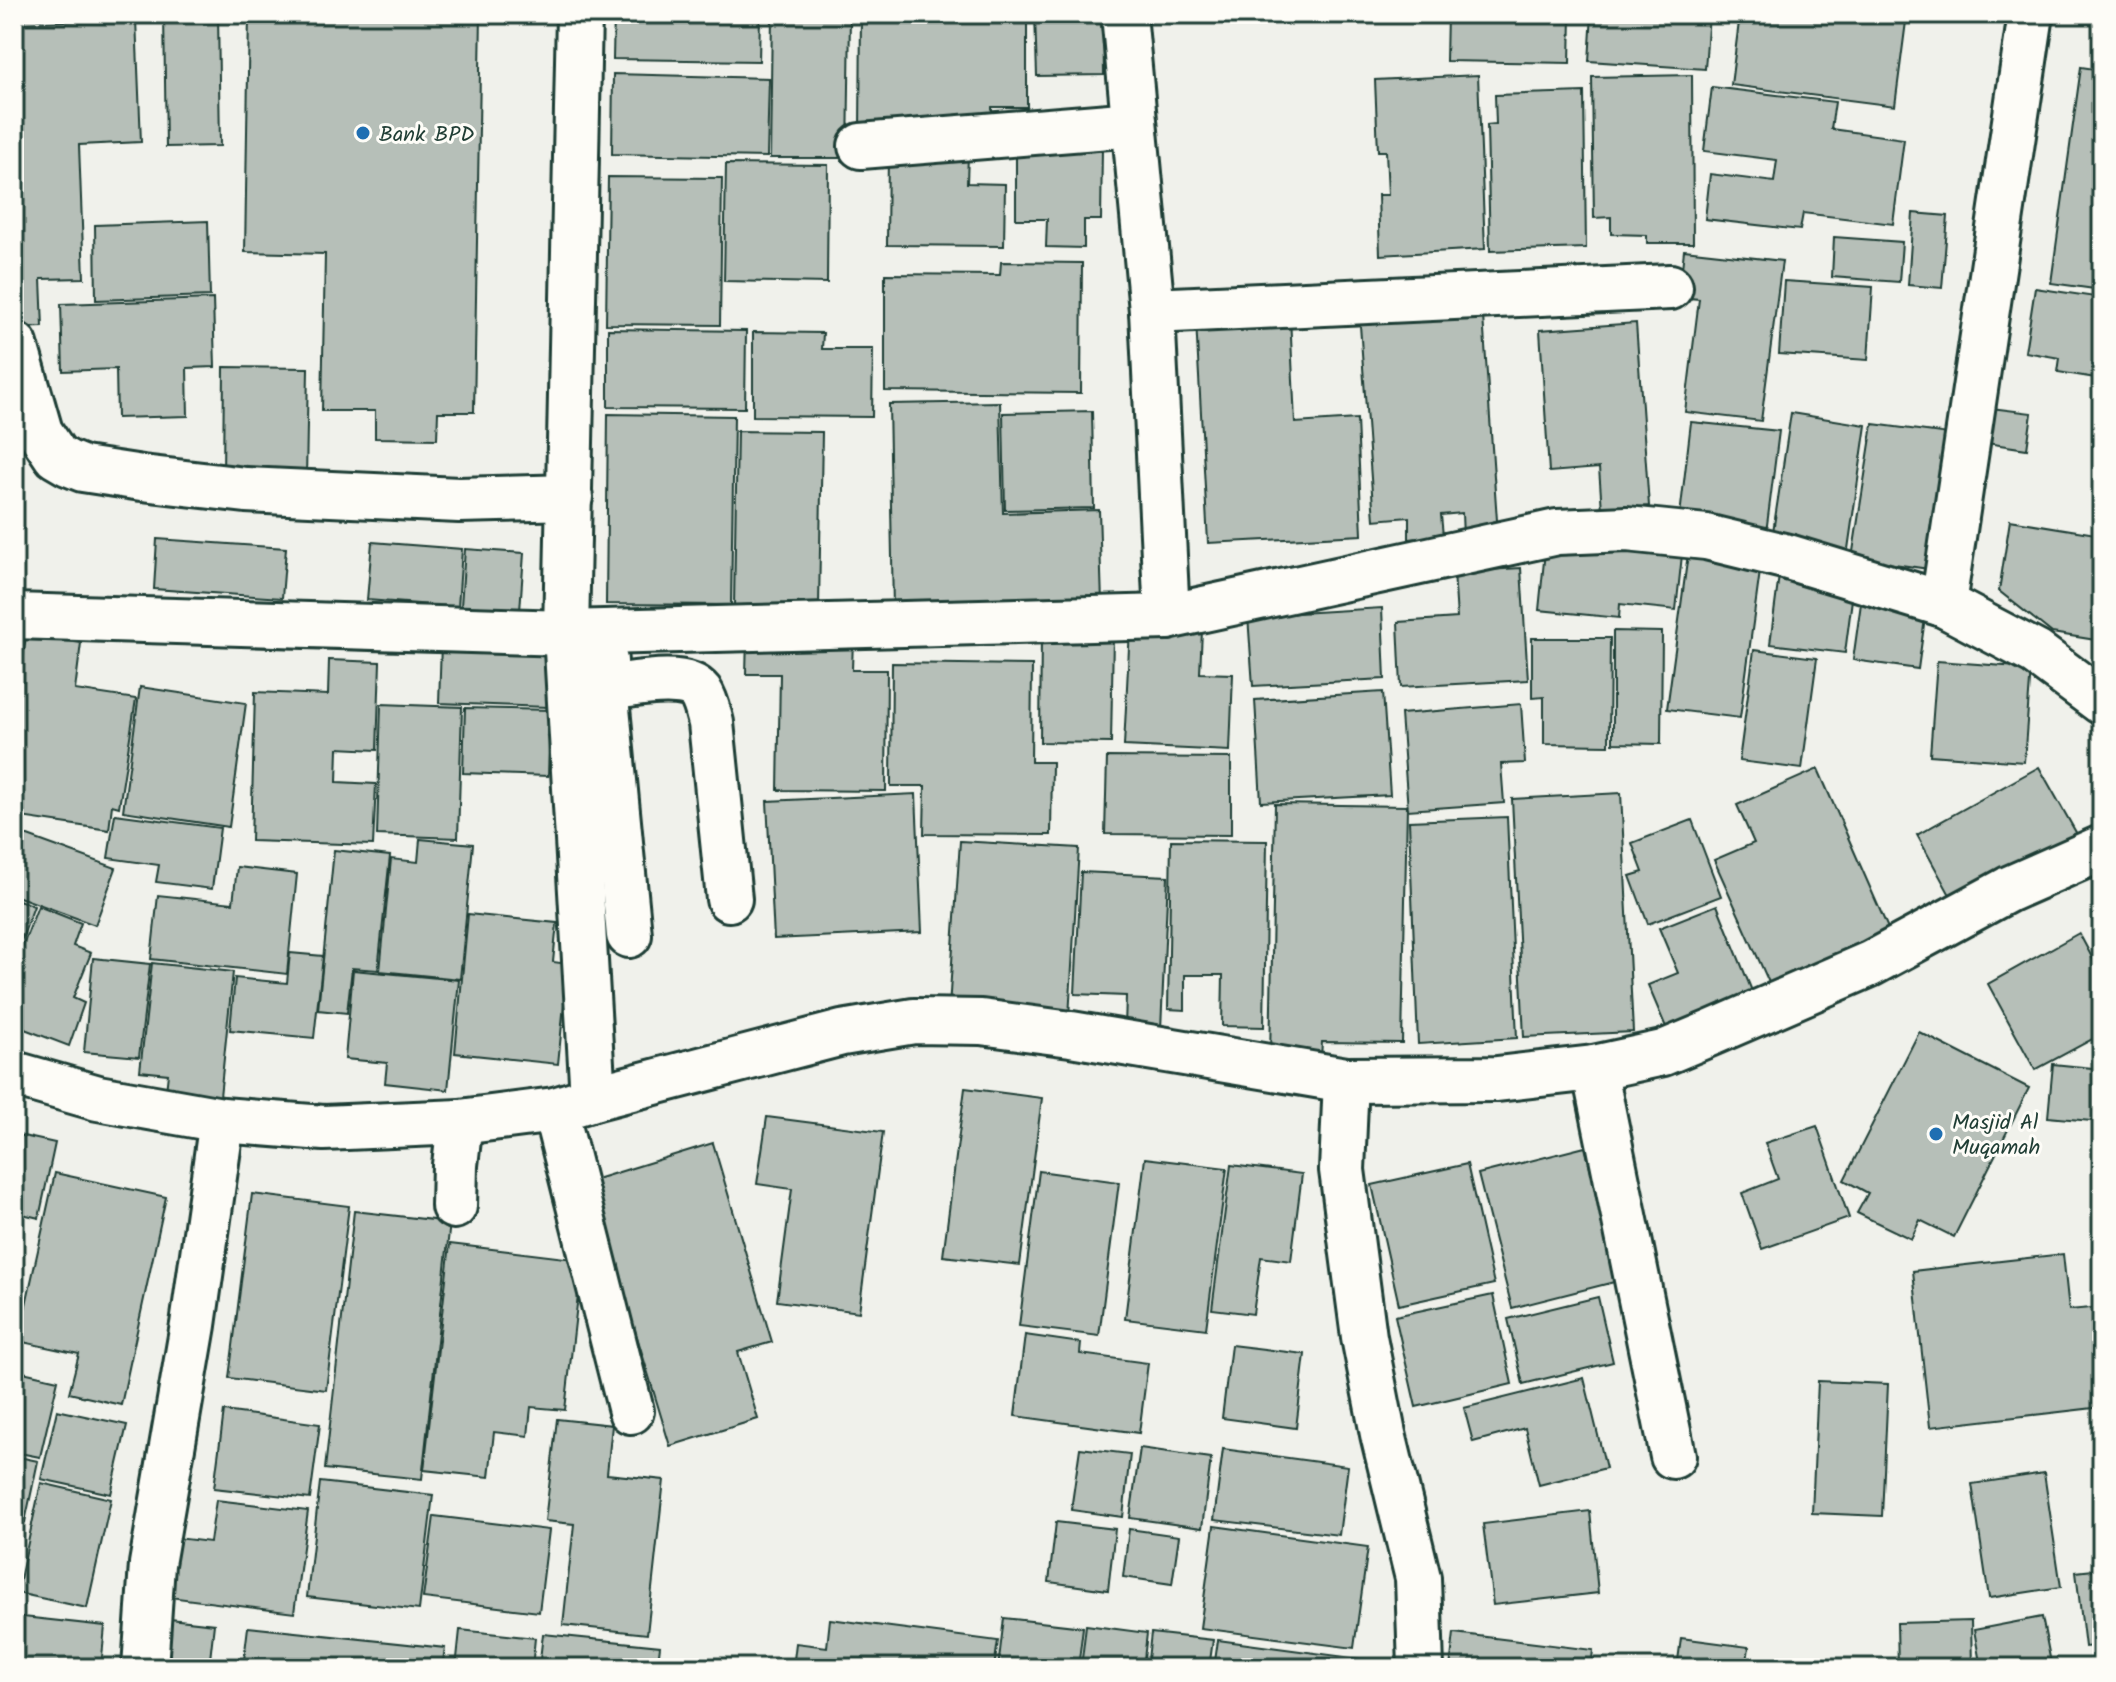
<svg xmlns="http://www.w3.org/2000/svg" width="2116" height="1682" font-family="Kalam,sans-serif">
<rect width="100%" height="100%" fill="#f0f1eb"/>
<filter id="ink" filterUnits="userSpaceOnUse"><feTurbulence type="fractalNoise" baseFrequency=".0125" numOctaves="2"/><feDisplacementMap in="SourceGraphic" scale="16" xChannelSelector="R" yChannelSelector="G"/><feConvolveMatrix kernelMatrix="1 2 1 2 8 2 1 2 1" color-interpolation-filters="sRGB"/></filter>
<g filter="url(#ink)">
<g fill="#b6bfb8" stroke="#1f3d34" stroke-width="2">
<polygon points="14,14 137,14 137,15 14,19"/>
<polygon points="164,14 218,14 220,146 166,147"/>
<polygon points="249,14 481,14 474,412 438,412 437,439 375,438 375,411 322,411 325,254 245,252"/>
<polygon points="614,14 760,14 759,61 613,59"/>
<polygon points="772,14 850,14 848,158 770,158"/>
<polygon points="861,14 1027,14 1027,107 992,107 992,131 860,131"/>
<polygon points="1035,14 1103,14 1104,75 1037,76"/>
<polygon points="1447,14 1571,14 1570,63 1446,61"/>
<polygon points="1592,14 1709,14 1705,69 1589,61"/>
<polygon points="1740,14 1907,14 1895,106 1731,85"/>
<polygon points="2098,14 2102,14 2102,56 2093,55"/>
<polygon points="136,19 141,142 79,145 84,278 41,279 43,327 14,328 14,23"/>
<polygon points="2081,67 2102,70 2102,290 2051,283"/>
<polygon points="613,74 769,78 767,157 612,154"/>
<polygon points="1478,75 1485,249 1380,255 1378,195 1388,195 1386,151 1378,151 1375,80"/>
<polygon points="1692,75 1693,243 1647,243 1647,235 1611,234 1611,217 1594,218 1592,77"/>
<polygon points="1712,87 1835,102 1831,129 1904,139 1893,224 1803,213 1800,230 1705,219 1710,174 1774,182 1777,160 1704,151"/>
<polygon points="1584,92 1586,248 1490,251 1487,125 1496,124 1495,95"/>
<polygon points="1016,147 1102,148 1101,220 1084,220 1084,248 1046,247 1047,219 1016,219"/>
<polygon points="888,153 968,154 967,183 1005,184 1004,246 887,245"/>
<polygon points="726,164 828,165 827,283 724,281"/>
<polygon points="608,177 722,178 720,325 606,324"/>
<polygon points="1913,213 1948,216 1942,288 1908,285"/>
<polygon points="208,221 210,296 96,300 95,225"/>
<polygon points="1834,237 1902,242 1899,282 1832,277"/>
<polygon points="1684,250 1782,261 1761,421 1685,412 1699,299 1679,297"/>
<polygon points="1001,262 1082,263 1081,393 885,391 885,274 1000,275"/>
<polygon points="1784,281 1873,287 1868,360 1779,354"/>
<polygon points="2035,288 2102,298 2102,379 2058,372 2060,358 2025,352"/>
<polygon points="213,299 215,367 187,368 188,416 117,418 116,369 63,371 61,304"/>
<polygon points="1290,316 1295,423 1357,419 1362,535 1208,543 1196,321"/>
<polygon points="1483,316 1498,535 1463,537 1462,513 1441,515 1443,536 1409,539 1409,517 1374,520 1360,325"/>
<polygon points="1636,323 1649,506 1602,510 1599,468 1549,472 1540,330"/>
<polygon points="608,329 746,331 745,408 608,407"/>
<polygon points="753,332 823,333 822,349 873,349 872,417 753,416"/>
<polygon points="224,367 308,368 306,480 223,479"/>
<polygon points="1000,402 1003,513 1099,510 1102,603 893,608 889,404"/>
<polygon points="1991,408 2032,413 2027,449 1986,443"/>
<polygon points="1092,411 1094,508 1005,510 1003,413"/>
<polygon points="1791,413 1866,425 1847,556 1771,545"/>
<polygon points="608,414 734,416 731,605 606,604"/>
<polygon points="1691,422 1779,431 1766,533 1679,524"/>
<polygon points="1873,424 1949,434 1929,569 1852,558"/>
<polygon points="737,431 822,432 819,607 734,606"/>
<polygon points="2010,520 2102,535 2102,641 2052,633 1999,591"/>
<polygon points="157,539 286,548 282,598 154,589"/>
<polygon points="1546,541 1682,555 1676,610 1620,604 1619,618 1539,610"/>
<polygon points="372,542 462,549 458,607 367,600"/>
<polygon points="465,549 524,553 520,611 461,606"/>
<polygon points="1688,554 1761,564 1740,718 1667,709"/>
<polygon points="1521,568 1528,680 1401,687 1398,622 1457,618 1454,572"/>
<polygon points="1779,575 1854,584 1845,653 1770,644"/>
<polygon points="1861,603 1926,611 1918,669 1853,660"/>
<polygon points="1382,608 1385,679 1253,686 1248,616"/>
<polygon points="1130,628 1202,631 1200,673 1233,674 1230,751 1124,746"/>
<polygon points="1613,631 1662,632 1661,744 1613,743"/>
<polygon points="26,635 81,643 75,690 136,699 119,807 112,805 109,830 14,816 14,721"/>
<polygon points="1041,635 1113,636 1111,743 1040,742"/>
<polygon points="747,637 853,639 852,670 887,670 886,791 778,790 780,674 746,674"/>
<polygon points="1532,638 1610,638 1609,745 1544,744 1544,697 1532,698"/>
<polygon points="441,644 550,648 548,707 439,703"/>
<polygon points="1754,650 1817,658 1802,769 1739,761"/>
<polygon points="329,660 380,662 377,750 338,748 337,782 376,784 373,845 251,841 255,692 328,695"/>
<polygon points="1937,661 2031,668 2024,762 1930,755"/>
<polygon points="892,663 1032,665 1031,762 1052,762 1051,835 924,834 925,786 891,786"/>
<polygon points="140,687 246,703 229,827 123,811"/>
<polygon points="1383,692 1390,795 1261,802 1255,700"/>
<polygon points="381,704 462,707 458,838 377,835"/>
<polygon points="1521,704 1525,763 1501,764 1504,803 1408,810 1401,714"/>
<polygon points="465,708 550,710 548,776 463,773"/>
<polygon points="1107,757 1231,758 1231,835 1105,834"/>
<polygon points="2039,767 2078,836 1956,906 1917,835"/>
<polygon points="1818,769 1894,942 1775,996 1714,860 1754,843 1737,805"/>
<polygon points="1621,793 1633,1032 1524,1037 1512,799"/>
<polygon points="916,794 922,932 774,939 767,801"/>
<polygon points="1275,804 1407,806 1402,1043 1322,1042 1321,1058 1270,1057"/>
<polygon points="115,814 220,828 212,889 156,882 159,865 108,858"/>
<polygon points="1507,817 1517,1038 1418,1044 1409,821"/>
<polygon points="1692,820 1721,896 1648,924 1630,876 1643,872 1632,843"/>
<polygon points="14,831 116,868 95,925 14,895"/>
<polygon points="420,839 473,844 460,979 380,971 391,859 418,862"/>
<polygon points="1171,840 1267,841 1264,1027 1222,1026 1223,975 1185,975 1185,1010 1168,1009"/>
<polygon points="960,841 1079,848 1069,1017 949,1008"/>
<polygon points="334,850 390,856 378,970 352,968 347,1013 318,1010"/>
<polygon points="237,867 297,874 287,974 151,959 158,895 233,903"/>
<polygon points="1081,872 1168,876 1161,1029 1125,1027 1126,996 1075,994"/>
<polygon points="14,898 34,906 14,960"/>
<polygon points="1717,905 1754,996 1668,1032 1648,985 1678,973 1659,928"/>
<polygon points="38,906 81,923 73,946 91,953 73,998 84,1003 69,1046 14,1025 14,969"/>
<polygon points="468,914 557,923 553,962 568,964 558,1064 455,1053"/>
<polygon points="2079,933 2102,976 2102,1034 2035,1070 1988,984"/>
<polygon points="290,953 323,956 314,1038 230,1030 235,978 287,983"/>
<polygon points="93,958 150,964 139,1057 84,1052"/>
<polygon points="152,963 233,972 219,1106 165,1100 168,1074 140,1071"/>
<polygon points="353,970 459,980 448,1090 385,1083 387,1063 345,1059"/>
<polygon points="1919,1032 2029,1088 1954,1237 1920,1220 1911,1239 1857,1213 1868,1193 1844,1180"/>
<polygon points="2053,1064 2102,1069 2102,1122 2048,1117"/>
<polygon points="965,1088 1042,1098 1020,1265 943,1256"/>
<polygon points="767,1117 883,1132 859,1312 777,1301 792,1189 757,1184"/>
<polygon points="1817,1126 1849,1218 1762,1249 1742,1193 1778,1179 1765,1143"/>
<polygon points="14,1134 55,1143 39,1218 18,1213 14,1229"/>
<polygon points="713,1143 772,1342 738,1352 758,1419 670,1446 590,1181"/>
<polygon points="1585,1147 1618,1281 1512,1308 1478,1174"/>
<polygon points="1145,1158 1227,1168 1206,1329 1125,1319"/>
<polygon points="1467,1164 1494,1284 1399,1305 1372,1185"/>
<polygon points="1231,1165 1302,1174 1291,1261 1261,1257 1253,1314 1212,1309"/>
<polygon points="1039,1171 1119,1182 1099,1336 1019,1326"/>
<polygon points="55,1173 166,1197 121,1405 69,1393 79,1354 18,1341"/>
<polygon points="252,1194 349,1206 326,1390 229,1378"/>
<polygon points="354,1211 450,1222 422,1479 325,1469"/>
<polygon points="450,1244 582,1260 565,1410 531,1407 528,1436 494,1432 489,1477 424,1470"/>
<polygon points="2063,1254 2069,1310 2102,1307 2102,1407 1930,1427 1913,1271"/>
<polygon points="1493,1295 1512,1384 1416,1407 1395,1316"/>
<polygon points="1598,1297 1613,1362 1523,1384 1508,1319"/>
<polygon points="1025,1335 1081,1343 1080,1354 1148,1363 1139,1433 1015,1416"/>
<polygon points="1231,1345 1305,1354 1296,1428 1222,1418"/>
<polygon points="14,1370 58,1380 40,1457 14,1452"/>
<polygon points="1584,1378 1606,1468 1539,1485 1525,1428 1473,1442 1464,1408"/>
<polygon points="1818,1381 1888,1384 1882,1516 1812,1513"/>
<polygon points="57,1410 127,1425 111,1494 41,1479"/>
<polygon points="224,1411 320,1424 310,1499 214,1488"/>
<polygon points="557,1419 612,1425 607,1474 664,1480 647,1634 563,1625 574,1524 545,1521"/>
<polygon points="1080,1448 1130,1454 1123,1517 1071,1510"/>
<polygon points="1140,1448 1211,1458 1202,1528 1130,1518"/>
<polygon points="1223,1449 1348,1466 1339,1535 1214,1520"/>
<polygon points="14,1456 38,1461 25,1522 14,1520"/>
<polygon points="2044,1473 2061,1587 1989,1598 1972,1484"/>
<polygon points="320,1482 433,1495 419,1610 307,1597"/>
<polygon points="41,1483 111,1499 87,1608 17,1593"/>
<polygon points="216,1500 308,1511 294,1613 169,1597 177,1538 210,1542"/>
<polygon points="1590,1511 1598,1593 1493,1605 1483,1524"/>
<polygon points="434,1516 549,1530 539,1612 423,1598"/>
<polygon points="1056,1522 1115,1529 1108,1590 1049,1582"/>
<polygon points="14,1525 23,1527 14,1567"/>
<polygon points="1214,1526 1368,1547 1354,1648 1200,1628"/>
<polygon points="1129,1529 1179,1536 1172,1584 1123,1577"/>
<polygon points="2102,1569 2102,1645 2085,1647 2076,1572"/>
<polygon points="14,1616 105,1626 101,1668 14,1668"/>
<polygon points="2042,1617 2052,1668 1981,1668 1974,1630"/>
<polygon points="161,1618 214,1624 209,1668 155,1668"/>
<polygon points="1004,1618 1083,1627 1078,1668 998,1668"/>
<polygon points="830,1619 998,1641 994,1668 793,1668 796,1643 827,1647"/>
<polygon points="1971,1621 1972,1668 1898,1668 1897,1623"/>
<polygon points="1086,1625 1147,1633 1143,1668 1081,1668"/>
<polygon points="248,1627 445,1648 442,1668 243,1668"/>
<polygon points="460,1630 535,1638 532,1668 456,1668"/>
<polygon points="1151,1633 1213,1640 1209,1668 1147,1668"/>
<polygon points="1454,1633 1593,1650 1591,1668 1450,1668"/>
<polygon points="543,1634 660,1646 658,1662 688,1665 688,1668 539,1668"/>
<polygon points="1681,1638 1749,1647 1746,1668 1677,1668"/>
<polygon points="1218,1640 1383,1662 1382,1668 1214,1668"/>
</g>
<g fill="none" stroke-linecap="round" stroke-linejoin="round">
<g stroke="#1f3d34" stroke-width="50">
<g id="minor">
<polyline points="579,14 566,633 593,1098"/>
<polyline points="1124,14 1152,311 1167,617"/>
<polyline points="2031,14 1943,604 2036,653 2102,702"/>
<polyline points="861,146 1134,124"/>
<polyline points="1152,311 1670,287"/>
<polyline points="15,345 40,432 56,456 68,463 83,469 142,478 246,490 459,500 570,497"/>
<polyline points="14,616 566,633 1167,617 1557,532 1627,529 1706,537 1788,557 1943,604"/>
<polyline points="605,661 605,688 629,935"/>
<path d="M605 688C628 686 685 672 700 692 706 701 708 712 711 723L729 899"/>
<polyline points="1594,1068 1673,1456"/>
<polyline points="14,1074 98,1098 222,1120 324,1128 460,1122 555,1110 593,1098 842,1033 914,1021 981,1022 1071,1034 1346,1080 1497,1079 1594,1068 1663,1053 1711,1033 1870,964 2009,889 2102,848"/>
<polyline points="1346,1080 1342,1170 1364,1337 1383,1434 1418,1578 1421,1668"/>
<polyline points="555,1110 631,1411"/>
<polyline points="454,1206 455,1165 460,1122"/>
<polyline points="145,1668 152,1564 193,1325 222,1120"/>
</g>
</g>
<use href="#minor" stroke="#fdfcf7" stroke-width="44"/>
</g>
</g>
<g fill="#1f6fb2" stroke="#fdfcf7" stroke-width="3">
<circle cx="363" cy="133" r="8"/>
<circle cx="1936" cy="1134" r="8"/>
</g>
<g text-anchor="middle" stroke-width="6" stroke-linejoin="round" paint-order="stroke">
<g font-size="22" fill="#1f3d34" stroke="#fdfcf7" text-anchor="start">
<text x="379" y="141">Bank BPD</text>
<text x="1952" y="1129">Masjid Al<tspan x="1952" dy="25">Muqamah</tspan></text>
</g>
</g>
<rect width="2116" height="1682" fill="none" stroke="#fdfcf7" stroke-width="48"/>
<rect x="24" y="24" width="2068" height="1634" fill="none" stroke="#1f3d34" stroke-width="3" filter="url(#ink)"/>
</svg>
